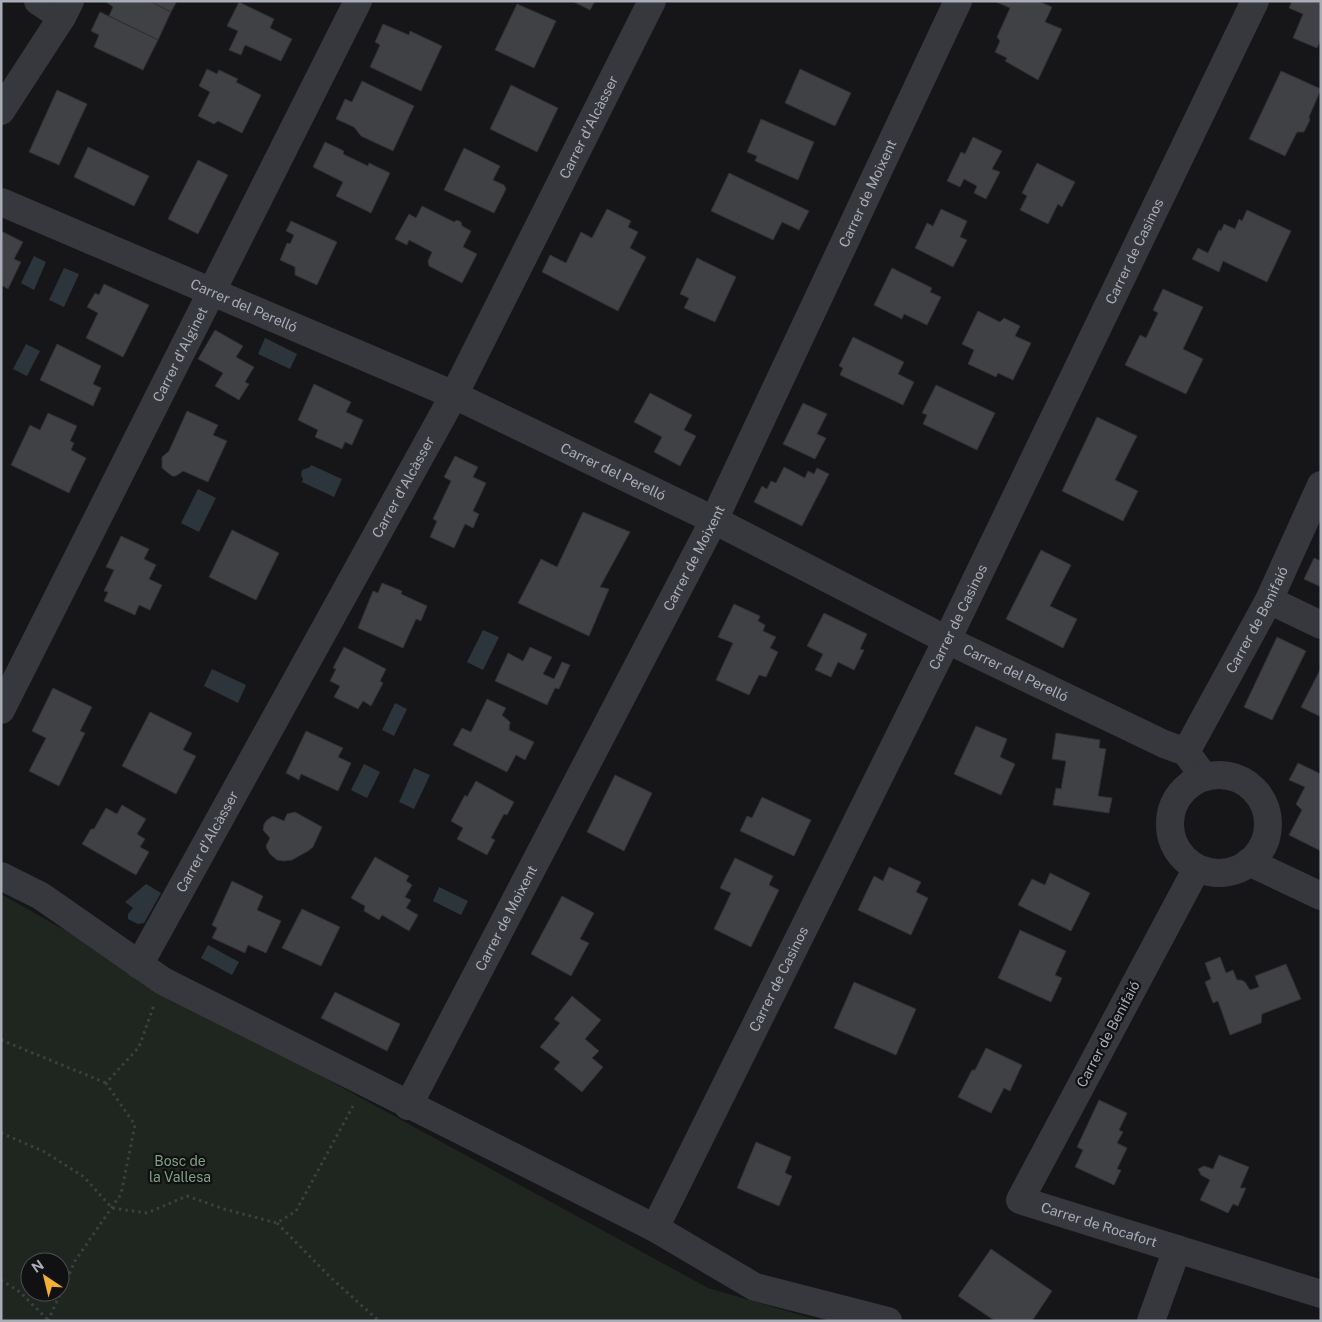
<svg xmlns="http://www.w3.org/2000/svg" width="1322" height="1322" font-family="'Public Sans',sans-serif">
<rect width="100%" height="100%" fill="#161618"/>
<path fill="#1e261f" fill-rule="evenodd" d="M1 894 332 1082 708 1288 821 1321H1ZM30 1262H60V1292H30Z"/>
<g fill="#2c353c">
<polygon points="34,256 46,262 34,290 21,283"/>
<polygon points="64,268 79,274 64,307 49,300"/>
<polygon points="265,338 297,354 290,369 258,354"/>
<polygon points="26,344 40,351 27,376 13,369"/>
<polygon points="311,465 342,479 334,497 302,482 303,479 301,475 302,470 310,467"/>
<polygon points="198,489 216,498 199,532 181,523"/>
<polygon points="483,630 499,637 483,670 467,662"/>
<polygon points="212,669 246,685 238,703 204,686"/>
<polygon points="395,703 407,709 394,736 382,730"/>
<polygon points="364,764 380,772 367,798 351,790"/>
<polygon points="414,768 430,775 414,809 399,802"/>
<polygon points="146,884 161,893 144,923 138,924 128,919 128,914 133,908 125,902"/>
<polygon points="439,887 468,901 461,915 433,901"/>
<polygon points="208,945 239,962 232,975 201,958"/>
</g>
<g fill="#404145" stroke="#303034">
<polygon points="105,1 150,1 171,12 158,40 109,16 113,7"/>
<polygon points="150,1 177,1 171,12"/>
<polygon points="572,1 595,1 590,10"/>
<polygon points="994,1 1038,1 1052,7 1045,22 1062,29 1038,80 1005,61 1007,58 995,52 1000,41 997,37 1010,8"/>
<polygon points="1292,1 1321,1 1321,40 1317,48 1293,38 1303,14 1289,8"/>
<polygon points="239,2 274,19 270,28 292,39 281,61 245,45 241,55 229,50 238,31 227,26"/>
<polygon points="517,4 556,21 534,68 495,50"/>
<polygon points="100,12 158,40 143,70 94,47 99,35 91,31"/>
<polygon points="383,24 409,35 410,31 442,46 421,91 370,67 380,45 375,42"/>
<polygon points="207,69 217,74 219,70 238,79 236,82 261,95 242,133 218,121 214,124 198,116 210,92 199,86"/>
<polygon points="800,69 851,93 835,126 785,103"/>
<polygon points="1281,71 1321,89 1309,117 1310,120 1304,132 1297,132 1285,156 1249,139"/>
<polygon points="362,81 414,106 393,151 361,136 354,127 336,119 345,99 352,102"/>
<polygon points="511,85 558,108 537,152 490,129"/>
<polygon points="57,90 87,104 59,165 29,152"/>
<polygon points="761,119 814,142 798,180 755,161 757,156 747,152"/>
<polygon points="973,137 1002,151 992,169 1000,172 986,199 974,193 977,186 964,179 960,187 947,181 961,152 965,154"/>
<polygon points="325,142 344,151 343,154 368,166 369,163 390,173 371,213 336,196 343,182 313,167"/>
<polygon points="88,147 149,176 134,206 74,177"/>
<polygon points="464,148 500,166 493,180 504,185 506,189 494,213 444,190"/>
<polygon points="198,160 228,175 198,234 168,219"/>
<polygon points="1037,163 1075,182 1062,207 1058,204 1048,224 1020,210 1027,196 1022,193"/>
<polygon points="729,173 809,211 799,230 782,222 773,240 711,211"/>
<polygon points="422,206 454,222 457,220 461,222 462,226 471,231 463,247 477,254 462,283 429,266 428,261 432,252 409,240 407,245 395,239 409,214 416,218"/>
<polygon points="607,209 631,221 628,227 638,232 630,248 646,257 618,311 542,272 550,255 566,263 581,232 592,238"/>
<polygon points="941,209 967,221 960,237 967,240 953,267 915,248 927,223 933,226"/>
<polygon points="1247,210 1291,231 1267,282 1223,261 1219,272 1192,259 1198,248 1208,253 1219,230 1221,231 1224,224 1235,229 1239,219 1242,221"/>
<polygon points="291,221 337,242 317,285 295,275 295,267 280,260 287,243 290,244 294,235 286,231"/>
<polygon points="1,231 23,242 14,259 21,262 8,289 1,285"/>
<polygon points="697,258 736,277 715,322 684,308 689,298 680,294"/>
<polygon points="892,268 932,288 930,292 941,297 927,325 904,314 902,319 874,305"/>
<polygon points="104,284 149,305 123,357 86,338 98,313 87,307 95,293 99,295"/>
<polygon points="1163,289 1203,307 1183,349 1203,359 1186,394 1125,365 1140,335 1146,338 1158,313 1153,310"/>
<polygon points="978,311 1000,322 1004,318 1020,326 1015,336 1031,343 1013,380 998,373 996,377 968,364 974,350 962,344"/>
<polygon points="215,330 243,346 236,357 254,367 245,382 249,384 239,400 215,386 223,373 198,359"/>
<polygon points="853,337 904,362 898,374 914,382 903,405 840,375 843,368 839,366"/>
<polygon points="57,344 101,366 93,384 101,388 93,406 40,380"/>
<polygon points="314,384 351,402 346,412 363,420 352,445 345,442 342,449 315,437 318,430 298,420"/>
<polygon points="936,385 995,413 977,450 923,424 927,415 922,413"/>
<polygon points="650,393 692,415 684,430 696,436 680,466 654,452 662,437 634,422"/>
<polygon points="803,403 827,414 817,434 826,438 815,459 783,444"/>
<polygon points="187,411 218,425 213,435 227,441 208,482 183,471 176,476 172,476 162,468 162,457 169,451"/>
<polygon points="48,413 77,426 70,441 74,443 71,450 86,458 69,493 11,465 30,425 40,430"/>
<polygon points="1097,417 1137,436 1115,480 1138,491 1123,521 1062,491"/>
<polygon points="455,456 478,467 473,477 486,483 473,511 479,514 473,528 465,524 454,548 430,537 437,521 433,519 451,481 444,477"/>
<polygon points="784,467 805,478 808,471 814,474 817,468 829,474 802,526 754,502 762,486 767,489 771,481 776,483"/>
<polygon points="583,512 630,532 600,587 609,589 589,636 518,603 541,559 557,567"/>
<polygon points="232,530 279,553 256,600 209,577"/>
<polygon points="121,536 149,549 144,559 156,565 149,579 162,585 150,610 139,605 135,615 104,601 108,592 104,591 114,570 106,567"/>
<polygon points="1041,550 1071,565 1050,606 1077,619 1063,648 1006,619"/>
<polygon points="1314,558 1321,561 1321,587 1304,579"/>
<polygon points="382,583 402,591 401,594 427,606 421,621 416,619 403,648 358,628 373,591 378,593"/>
<polygon points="734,604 760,616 758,621 765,625 763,631 776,637 770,648 778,652 766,677 759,675 749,695 716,680 733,643 718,637"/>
<polygon points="824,613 867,634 860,649 864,650 854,670 838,662 831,677 815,670 823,654 807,646"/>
<polygon points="1277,637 1306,651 1272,720 1244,707"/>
<polygon points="344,647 386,669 380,681 383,683 371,706 363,701 358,709 334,697 340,686 330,681 336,669 333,668"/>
<polygon points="530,647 552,657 543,674 554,679 562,662 570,665 559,689 555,688 547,705 495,681 508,653 523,661"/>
<polygon points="1321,668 1321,717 1301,707"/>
<polygon points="53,688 92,707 80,731 85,733 59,786 29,771 46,738 32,731"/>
<polygon points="487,699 506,708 502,715 510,722 509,730 534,742 525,760 516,755 507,772 453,745 462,728 471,732"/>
<polygon points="150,712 192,733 183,750 196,756 176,794 122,766"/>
<polygon points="976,726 1007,739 1000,757 1015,764 1001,795 954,774"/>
<polygon points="306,731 343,748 338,757 351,763 338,791 301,774 299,780 286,773"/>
<polygon points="1056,733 1100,740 1099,748 1106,749 1098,796 1112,798 1109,813 1053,805 1056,788 1061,789 1066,761 1052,759"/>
<polygon points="1298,763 1321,774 1321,851 1289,835 1302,810 1296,804 1305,787 1289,780"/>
<polygon points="615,775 652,793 624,851 587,832"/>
<polygon points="476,781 514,802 507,815 504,814 491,838 495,840 487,855 457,839 463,828 451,821 465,795 467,797"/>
<polygon points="762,797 811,820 794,856 740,831 747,816 752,818"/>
<polygon points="122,805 146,819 137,834 145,839 140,847 149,852 136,875 82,844 91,829 94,829 106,808 117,814"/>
<polygon points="295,812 322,827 313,847 308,851 292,860 284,861 277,860 270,854 267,849 266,846 270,838 263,830 264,824 267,820 273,816 284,821 287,814"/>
<polygon points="375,857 409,876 406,881 412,885 405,897 411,900 406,908 418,915 409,931 382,915 379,920 364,911 365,906 351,898"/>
<polygon points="735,858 773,876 769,885 779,890 751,947 714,929 731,893 720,888"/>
<polygon points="889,867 921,882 916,892 928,898 911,935 858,910 874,876 883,881"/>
<polygon points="1050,873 1090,893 1071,931 1018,905 1032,879 1045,885"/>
<polygon points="232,881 263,896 257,910 281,921 266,953 248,945 245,953 212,938 217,928 212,925"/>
<polygon points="562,896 594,913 580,939 589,943 571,976 531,954"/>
<polygon points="302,909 340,927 321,966 282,948"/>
<polygon points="1020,930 1066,951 1055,975 1062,978 1051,1002 998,978"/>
<polygon points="1220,957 1226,973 1233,970 1237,980 1241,980 1245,982 1250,990 1259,987 1255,976 1286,964 1301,999 1262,1014 1261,1023 1230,1035 1218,1001 1213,1003 1205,982 1211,979 1205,963"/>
<polygon points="854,982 916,1009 896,1055 834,1028"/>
<polygon points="335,992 400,1024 387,1051 321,1018"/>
<polygon points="572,996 601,1020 585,1039 599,1051 592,1058 603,1067 582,1092 554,1069 560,1062 540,1047 560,1023 554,1019"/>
<polygon points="986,1048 1022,1065 1010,1091 1004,1088 991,1113 958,1097 972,1070 975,1070"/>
<polygon points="1099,1100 1127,1113 1119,1130 1123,1132 1117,1143 1127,1148 1117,1169 1121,1170 1114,1185 1075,1167 1083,1150 1077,1147"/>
<polygon points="756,1142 791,1157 785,1173 792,1176 779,1206 737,1188"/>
<polygon points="1219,1155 1249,1167 1240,1188 1246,1188 1238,1206 1233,1204 1228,1213 1200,1200 1210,1180 1201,1175 1198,1169 1204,1166 1213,1169"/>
<polygon points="991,1249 1052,1291 1032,1321 995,1321 958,1296"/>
</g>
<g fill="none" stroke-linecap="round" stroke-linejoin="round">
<g stroke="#3d3f44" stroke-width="3" stroke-dasharray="2.5 4" stroke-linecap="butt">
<polyline points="1,1040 106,1083"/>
<polyline points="1,1133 45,1152 84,1177 112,1208 147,1213 187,1196 224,1209 277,1223 296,1211 353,1106"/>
<polyline points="277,1223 330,1277 379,1321"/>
<polyline points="1,1280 20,1292 48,1320"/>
<polyline points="48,1321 75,1261 121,1194 135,1125 106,1083 139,1047 154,1005"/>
</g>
<g stroke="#37383d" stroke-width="28">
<polyline points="38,1 62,17"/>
<polyline points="1,111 62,17 70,1"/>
<path id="s1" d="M1 202 454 395 714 520 947 640 1164 744 1186 752 1204 777"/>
<polyline points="1269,600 1321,625"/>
<path id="s2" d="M1 710 358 1"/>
<path id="s3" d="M1186 752 1269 600 1321 485"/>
<circle cx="1219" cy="824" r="49"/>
<polyline points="1249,862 1321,896"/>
<path id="s4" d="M1197 868 1020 1200 1321 1294"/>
<polyline points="1,876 41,896 163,981 655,1228 755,1287 888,1321"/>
<path id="s5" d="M139 965 454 395 652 1"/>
<path id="s6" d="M408 1106 714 520 958 1"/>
<path id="s7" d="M655 1228 947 640 1255 1"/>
<polyline points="1151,1321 1177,1249"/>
</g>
</g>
<g text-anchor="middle" stroke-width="4.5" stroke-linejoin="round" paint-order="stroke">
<g font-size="14" fill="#a8adb8" stroke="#111113">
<text dy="5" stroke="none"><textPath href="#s5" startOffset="951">Carrer d'Alcàsser</textPath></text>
<text dy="5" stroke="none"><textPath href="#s6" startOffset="1022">Carrer de Moixent</textPath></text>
<text dy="5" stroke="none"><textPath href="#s7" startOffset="1088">Carrer de Casinos</textPath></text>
<text dy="5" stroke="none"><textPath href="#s1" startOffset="264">Carrer del Perelló</textPath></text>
<text dy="5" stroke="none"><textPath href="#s2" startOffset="398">Carrer d'Alginet</textPath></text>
<text dy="5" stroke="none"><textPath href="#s1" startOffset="669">Carrer del Perelló</textPath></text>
<text dy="5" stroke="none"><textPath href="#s5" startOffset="546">Carrer d'Alcàsser</textPath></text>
<text dy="5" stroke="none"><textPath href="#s6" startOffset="618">Carrer de Moixent</textPath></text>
<text dy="5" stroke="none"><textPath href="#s7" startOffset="682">Carrer de Casinos</textPath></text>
<text dy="5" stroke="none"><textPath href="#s3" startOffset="150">Carrer de Benifaió</textPath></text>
<text dy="5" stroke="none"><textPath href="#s1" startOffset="1119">Carrer del Perelló</textPath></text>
<text dy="5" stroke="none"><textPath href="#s5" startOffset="141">Carrer d'Alcàsser</textPath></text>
<text dy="5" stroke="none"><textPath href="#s6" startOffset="212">Carrer de Moixent</textPath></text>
<text dy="5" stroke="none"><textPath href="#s7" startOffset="278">Carrer de Casinos</textPath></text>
<text transform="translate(1108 1034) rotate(-62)" y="5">Carrer de Benifaió</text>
<text dy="5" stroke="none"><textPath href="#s4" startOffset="459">Carrer de Rocafort</textPath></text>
</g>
<g font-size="14" fill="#7fa381" stroke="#111113">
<text x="180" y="1166">Bosc de<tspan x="180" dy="16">la Vallesa</tspan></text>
</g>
</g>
<rect width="1322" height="1322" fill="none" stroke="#a8adb8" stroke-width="5"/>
<g transform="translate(45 1277) rotate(325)"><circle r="24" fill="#111113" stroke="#4d4f55"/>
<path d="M0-4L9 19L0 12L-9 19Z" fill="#f2b134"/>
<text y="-8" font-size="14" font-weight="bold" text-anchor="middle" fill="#a8adb8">N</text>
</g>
</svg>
